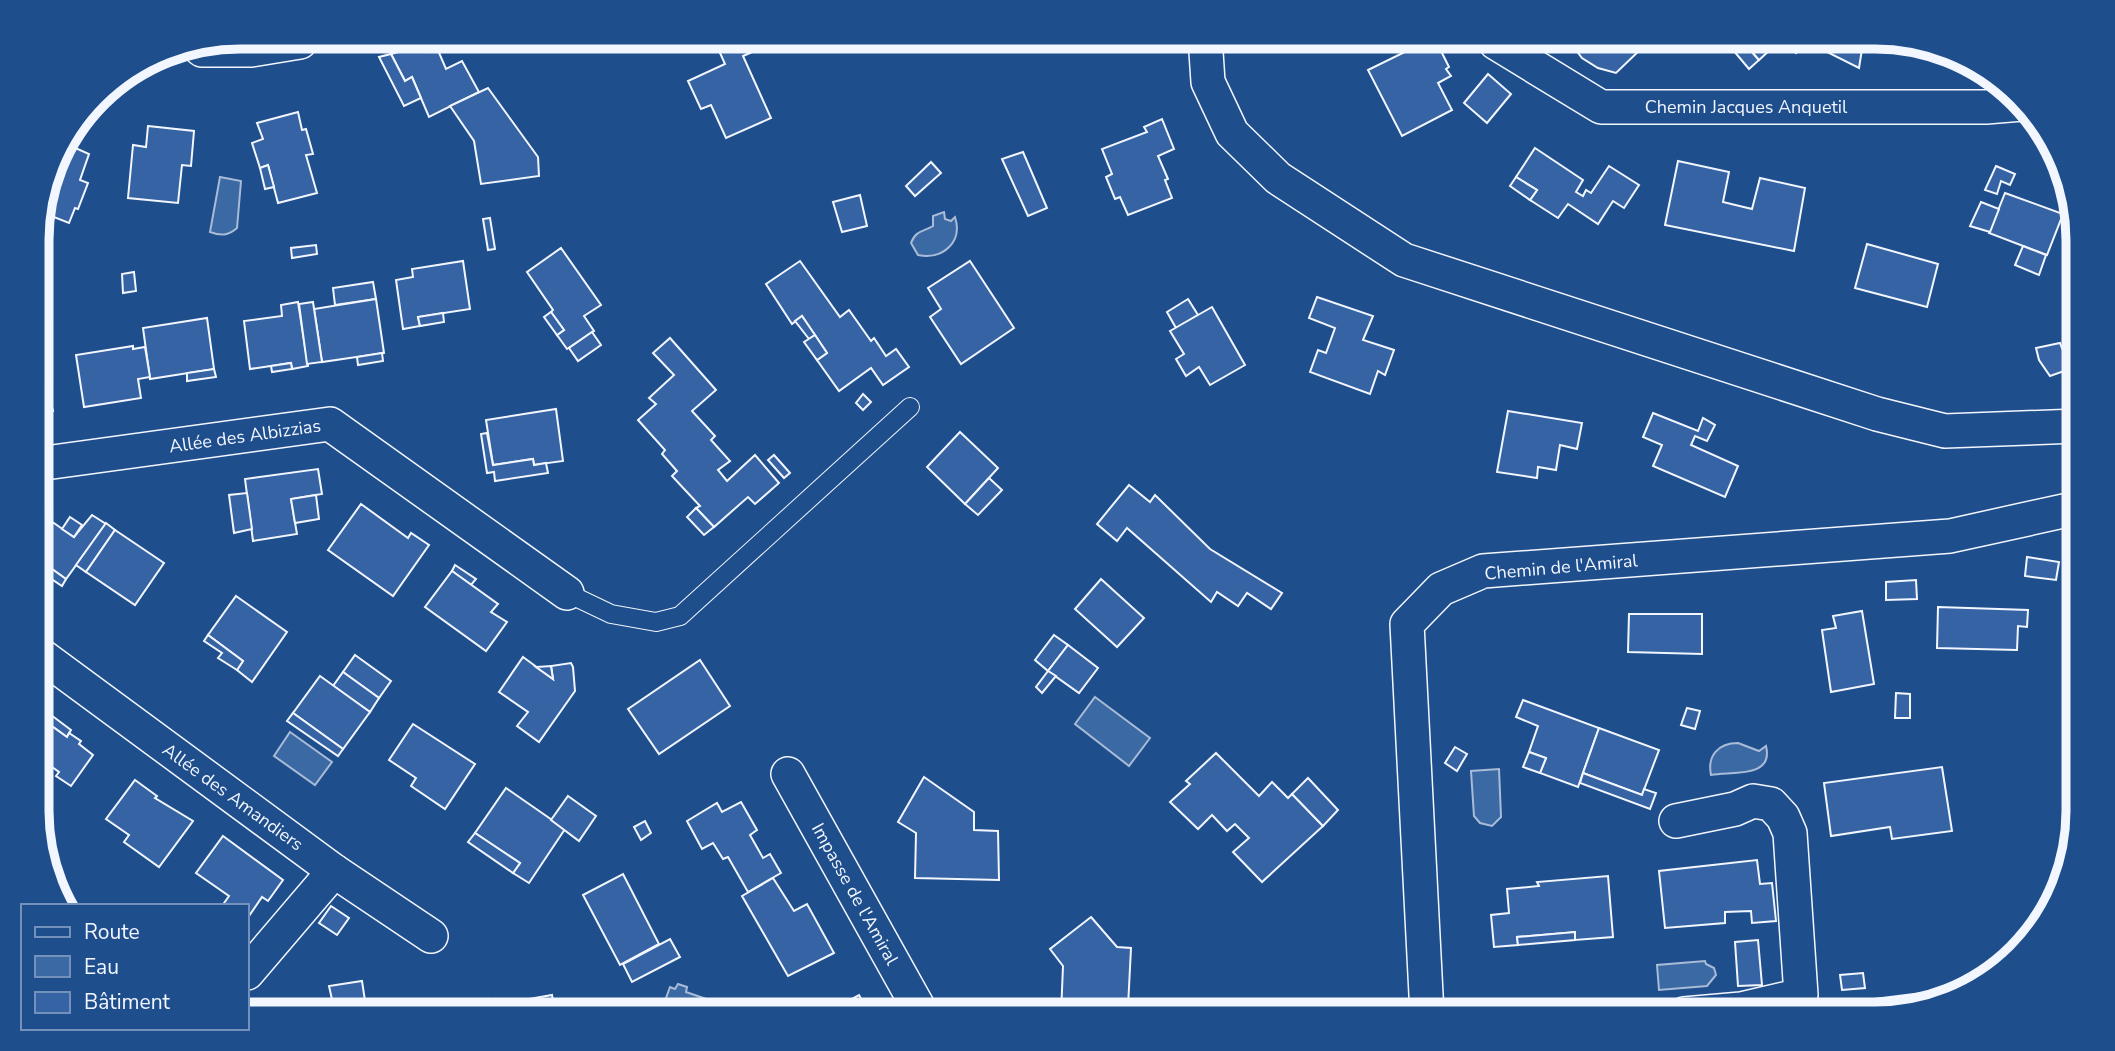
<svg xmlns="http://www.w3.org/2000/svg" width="2115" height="1051" font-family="'Nunito Sans',sans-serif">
<rect width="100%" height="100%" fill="#1f4e8c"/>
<g fill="#3b69a3" stroke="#a8bbd7" stroke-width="2">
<path d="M220 177 241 181 237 228C228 236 221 236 210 232Z"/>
<path d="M944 212 945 219 951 221 955 217C963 242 943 260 918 255L911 243C916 230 923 232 933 226V216Z"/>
<polygon points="1095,697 1150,738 1129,766 1075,724"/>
<polygon points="290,732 332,762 315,785 274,756"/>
<path d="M1738 743 1759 751 1766 746C1774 779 1731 771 1711 775 1707 756 1718 743 1738 743Z"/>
<polygon points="1499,769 1501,817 1492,826 1480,823 1474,816 1471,771"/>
<polygon points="1705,961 1706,964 1714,968 1716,975 1707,986 1659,990 1657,965"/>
<polygon points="678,984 687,987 686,992 712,1001 708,1014 679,1014 662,1009 670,987 675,989"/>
</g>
<g fill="#3563a3" stroke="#f2f6ff" stroke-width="2">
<polygon points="732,37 751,37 757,50 743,56 771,118 726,138 711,105 701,109 688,81 725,64 716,44"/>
<polygon points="1411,37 1434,37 1449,67 1446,69 1451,76 1438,83 1452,110 1402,136 1368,70 1415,47"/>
<polygon points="1580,37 1633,37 1643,47 1616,73 1598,68 1582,58 1572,45"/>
<polygon points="1725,37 1739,37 1759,60 1749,69 1723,38"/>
<polygon points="1739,37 1848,37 1863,43 1859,68 1819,48 1810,40 1796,53 1783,38 1759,60"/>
<polygon points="422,45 426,52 437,48 446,69 462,61 479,92 429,117 412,77 405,81 391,54"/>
<polygon points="391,54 405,81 412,77 421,98 404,106 379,57"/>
<polygon points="1488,74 1511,94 1487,123 1464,103"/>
<polygon points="108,86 96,116 87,112 106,87"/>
<polygon points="488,88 538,157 539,176 481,184 474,141 450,106"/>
<polygon points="298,112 302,130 306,129 313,154 306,155 317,193 278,203 268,165 260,168 252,143 263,139 257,123"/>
<polygon points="1162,119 1174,149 1158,156 1168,179 1165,180 1172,198 1128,215 1120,197 1115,199 1106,177 1112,174 1102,149 1147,132 1144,127"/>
<polygon points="148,126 194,131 191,166 182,165 178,203 128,198 133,145 146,147"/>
<polygon points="65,140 64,143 89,154 80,180 88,183 78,209 75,208 69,223 41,212 57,150"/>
<polygon points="1535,148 1583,180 1576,192 1583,196 1586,190 1591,193 1609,166 1639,185 1624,208 1613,201 1598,224 1568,204 1558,218 1530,200 1537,190 1516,177"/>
<polygon points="1023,152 1047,208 1028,216 1002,159"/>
<polygon points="1678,161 1729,172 1723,202 1752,209 1760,178 1805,188 1794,251 1665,225"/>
<polygon points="931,162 941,173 915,196 906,186"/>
<polygon points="268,165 274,187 265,189 260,168"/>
<polygon points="1996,166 2015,174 2010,185 2001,181 1997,194 1985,190"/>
<polygon points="1516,177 1537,190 1530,200 1510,186"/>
<polygon points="2005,193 2063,214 2047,255 1989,233"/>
<polygon points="860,195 867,226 842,232 833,202"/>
<polygon points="1981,202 1999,209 1990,232 1970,226"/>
<polygon points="41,212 48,214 42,233 37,231"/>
<polygon points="490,218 495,249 488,250 483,219"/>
<polygon points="1867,244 1938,264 1927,307 1855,288"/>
<polygon points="316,245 317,254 292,258 291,248"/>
<polygon points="2023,246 2046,255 2039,275 2015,265"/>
<polygon points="561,248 601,305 584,316 594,331 567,349 557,335 564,330 551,312 553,310 527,272"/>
<polygon points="463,261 470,309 418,317 420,326 403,329 396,280 413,277 412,269"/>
<polygon points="800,261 840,317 849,310 871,341 874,338 886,356 896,349 909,367 883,385 871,368 839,391 817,360 827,353 802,316 792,324 766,284"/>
<polygon points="970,261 1014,328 961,364 930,317 941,309 928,288"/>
<polygon points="134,272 136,291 123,293 122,274"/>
<polygon points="373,282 376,299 335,305 333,288"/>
<polygon points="1317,297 1373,316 1363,340 1394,350 1385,375 1378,371 1370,394 1310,372 1318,350 1326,353 1335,328 1309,318"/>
<polygon points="376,299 384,353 322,362 314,309"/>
<polygon points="1188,299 1198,315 1176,328 1167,312"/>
<polygon points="298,302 308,366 292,369 291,363 250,369 244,321 282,316 281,305"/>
<polygon points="313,302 322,362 307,364 299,304"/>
<polygon points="1212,307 1245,365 1210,385 1199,367 1186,376 1176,359 1184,354 1170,331"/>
<polygon points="551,312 564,330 557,335 544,317"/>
<polygon points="443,313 444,322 420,326 418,317"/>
<polygon points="802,316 815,335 809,339 795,321"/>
<polygon points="207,318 214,369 150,379 143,328"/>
<polygon points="41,330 43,343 37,343 37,331"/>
<polygon points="592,332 601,345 578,361 569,348"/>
<polygon points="815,335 827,353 817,360 804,342"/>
<polygon points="670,338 716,390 692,411 715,436 711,440 730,461 718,470 727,481 755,455 779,483 755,504 748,497 714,527 696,508 700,506 672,476 677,471 662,454 665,450 638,420 656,404 649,398 674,375 653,353"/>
<polygon points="37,343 43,343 51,403 38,405"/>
<polygon points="2060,343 2070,369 2050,376 2039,360 2036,348"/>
<polygon points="133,346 133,349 145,347 150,377 138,379 141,398 84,407 76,355"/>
<polygon points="382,353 383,361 358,365 357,357"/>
<polygon points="291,363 292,369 272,372 271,366"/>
<polygon points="214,369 216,377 187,381 187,373"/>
<polygon points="863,394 871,402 863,410 856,403"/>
<polygon points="51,403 53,411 38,413 38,405"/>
<polygon points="556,409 563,461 534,465 533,459 493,465 486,420"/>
<polygon points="1508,411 1582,423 1577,449 1560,445 1556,470 1538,467 1537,478 1497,472"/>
<polygon points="1653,413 1698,431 1703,418 1715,425 1707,441 1695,436 1691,445 1738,466 1725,497 1653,466 1662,445 1643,437"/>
<polygon points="960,432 998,468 965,504 927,467"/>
<polygon points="487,433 493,465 533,459 534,465 546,463 548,473 495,481 494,472 487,473 481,434"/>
<polygon points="774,455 790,473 784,478 768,460"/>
<polygon points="318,469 322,494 291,499 297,534 253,541 245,479"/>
<polygon points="989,478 1002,490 978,515 965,504"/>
<polygon points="1129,485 1150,502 1155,495 1210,549 1282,593 1271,609 1247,593 1238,606 1217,592 1211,602 1127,528 1117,541 1097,524"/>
<polygon points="247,493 252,529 234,533 229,495"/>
<polygon points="316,495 319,519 295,523 291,499"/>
<polygon points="361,504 408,538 411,533 429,545 393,596 328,550"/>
<polygon points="696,508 714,527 704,535 687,517"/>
<polygon points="38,512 74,537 92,515 106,524 66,579 38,559"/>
<polygon points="70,517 82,525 74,537 62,529"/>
<polygon points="106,523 115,530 86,572 76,565"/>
<polygon points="115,530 164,563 135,605 86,572"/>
<polygon points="2027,557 2059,562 2056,580 2025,576"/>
<polygon points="455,565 476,579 471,585 452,571"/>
<polygon points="52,569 66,579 62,586 47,576"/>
<polygon points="452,571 498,604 491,612 507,622 486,651 425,607"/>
<polygon points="1101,579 1144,618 1117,647 1075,609"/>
<polygon points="1916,580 1917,599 1886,600 1886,582"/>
<polygon points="236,596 287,632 252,682 237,670 243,661 208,635"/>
<polygon points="1938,607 2028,610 2027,627 2018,626 2017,650 1937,648"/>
<polygon points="1862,611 1874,684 1831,692 1822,630 1836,628 1833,616"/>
<polygon points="1629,614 1702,614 1702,654 1628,652"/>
<polygon points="208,635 243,661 237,670 218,658 222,653 204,641"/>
<polygon points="1054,635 1068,645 1048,671 1035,660"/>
<polygon points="1068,645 1098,668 1079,693 1048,671"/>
<polygon points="355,655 391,681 379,698 343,672"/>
<polygon points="523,657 553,679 551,666 571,663 573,667 575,691 539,742 517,726 528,712 499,692"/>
<polygon points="700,660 730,706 659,754 628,709"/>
<polygon points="551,666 553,679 536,667"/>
<polygon points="1048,671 1056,676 1042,693 1036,687"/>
<polygon points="343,672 379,698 370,712 333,686"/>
<polygon points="320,676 370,712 343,749 293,713"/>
<polygon points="1896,693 1910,694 1910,718 1895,718"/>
<polygon points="1523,700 1599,728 1578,787 1540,773 1546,758 1529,752 1538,726 1516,717"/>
<polygon points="1687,708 1700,711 1695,729 1681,725"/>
<polygon points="47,712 71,730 67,737 42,719"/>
<polygon points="293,713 343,749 338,756 287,721"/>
<polygon points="42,719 67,737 69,733 81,741 79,744 93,755 71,786 56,776 59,772 38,757 38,724"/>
<polygon points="413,724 475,764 445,809 411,786 416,778 389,760"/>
<polygon points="1599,728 1659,750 1642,795 1583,773"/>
<polygon points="1455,747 1467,754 1457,771 1445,763"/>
<polygon points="1529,752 1546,758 1540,773 1523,767"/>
<polygon points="1216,753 1259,796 1272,782 1288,798 1292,794 1323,826 1262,882 1233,852 1249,838 1235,824 1227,831 1212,815 1198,829 1170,802 1190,784 1186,781"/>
<polygon points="1942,767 1952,831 1892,839 1890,827 1831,836 1824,783"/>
<polygon points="1583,773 1642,795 1644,789 1656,793 1650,809 1580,783"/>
<polygon points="924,777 974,812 974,830 998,831 999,880 915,878 916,833 898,822"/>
<polygon points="1308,778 1338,810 1323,826 1292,794"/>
<polygon points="135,780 157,796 155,798 193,821 159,867 124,842 129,835 106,819"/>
<polygon points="506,788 565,829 529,883 513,873 520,863 475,833"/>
<polygon points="568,796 596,816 579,841 551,820"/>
<polygon points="741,802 757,830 750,835 763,858 770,854 781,873 748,892 728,857 723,859 713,843 702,849 687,821 717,803 722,812"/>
<polygon points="645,821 651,833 641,840 634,827"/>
<polygon points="2069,827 2075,827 2071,844"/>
<polygon points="475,833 520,863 513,873 468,842"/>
<polygon points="223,836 283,880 268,901 262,897 247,919 247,906 222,906 229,896 196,873"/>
<polygon points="1757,860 1760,884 1772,883 1776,921 1752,923 1751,911 1725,912 1725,923 1665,928 1659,871"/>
<polygon points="623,874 659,944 620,965 583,895"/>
<polygon points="1608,876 1613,937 1575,940 1575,932 1517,937 1518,945 1494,947 1491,915 1509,913 1507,889 1539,886 1537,882"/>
<polygon points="773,878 794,911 807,904 834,953 788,976 742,896"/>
<polygon points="331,906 349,918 337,935 319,923"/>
<polygon points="1091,917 1117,947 1131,948 1128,1007 1121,1007 1120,1014 1061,1014 1063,966 1050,949"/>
<polygon points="1575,932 1575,940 1518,945 1517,937"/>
<polygon points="670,939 680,957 632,982 623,964"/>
<polygon points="1758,940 1762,985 1738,986 1735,942"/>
<polygon points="1863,973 1865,988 1842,990 1840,975"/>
<polygon points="362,981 367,1014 286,1014 286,1012 333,1004 329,986"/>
<polygon points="1929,992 1930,1000 1888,1014 1866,1014 1865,1000"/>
<polygon points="552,995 555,1014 496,1014 495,1005"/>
<polygon points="859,995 869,1014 824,1014"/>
<polygon points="495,999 496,1014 449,1014 457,1013 456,1006"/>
<polygon points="456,1006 457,1013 446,1014 445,1008"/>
</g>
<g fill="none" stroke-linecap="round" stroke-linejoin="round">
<g stroke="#f2f6ff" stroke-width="20">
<polyline id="lane" points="567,593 611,614 656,622 680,616 910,407"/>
</g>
<g stroke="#f2f6ff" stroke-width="36">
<g id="street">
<polyline points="1205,37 1208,82 1232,133 1278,178 1404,260 1877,414 1945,431 2077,426"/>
<polyline points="1492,37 1496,43 1601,107 1986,107 2022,104"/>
<polyline points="196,45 202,50 251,50 300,42"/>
<polyline points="38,464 330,424 567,593"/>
<polyline points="38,653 334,871 431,936"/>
<polyline points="788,774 922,1014"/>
<polyline points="1676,821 1735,809 1753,801 1771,804 1783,817 1790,833 1801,995 1741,1009 1684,1014"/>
<polyline points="247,973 334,871"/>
<polyline points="1427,1014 1407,624 1441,589 1483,571 1950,536 2077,508"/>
</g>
</g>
<use href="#lane" stroke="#1f4e8c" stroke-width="18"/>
<use href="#street" stroke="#1f4e8c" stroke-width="33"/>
</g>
<g text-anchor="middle" stroke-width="5" stroke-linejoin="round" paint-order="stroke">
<g font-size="18" fill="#f2f6ff" stroke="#1f4e8c">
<text x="1746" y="113">Chemin Jacques Anquetil</text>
<text transform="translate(245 436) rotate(-8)" y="6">Allée des Albizzias</text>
<text transform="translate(1561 567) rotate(-5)" y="6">Chemin de l'Amiral</text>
<text transform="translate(233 797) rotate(36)" y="6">Allée des Amandiers</text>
<text transform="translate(855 894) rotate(61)" y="6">Impasse de l'Amiral</text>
</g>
</g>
<path d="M0 0H2115V1051H0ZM240 49H1875A191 191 0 0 1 2066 240V811A191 191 0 0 1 1875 1002H240A191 191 0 0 1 49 811V240A191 191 0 0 1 240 49Z" fill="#1f4e8c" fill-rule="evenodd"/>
<path fill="none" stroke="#f2f6ff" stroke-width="9" d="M240 49H1875A191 191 0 0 1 2066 240V811A191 191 0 0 1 1875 1002H240A191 191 0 0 1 49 811V240A191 191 0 0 1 240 49Z"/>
<rect x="21" y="904" width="228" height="126" fill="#1f4e8c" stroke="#7391ba" stroke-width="2"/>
<rect x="35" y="927" width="35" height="10" fill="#1f4e8c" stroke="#7391ba" stroke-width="2"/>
<text x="84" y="939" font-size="21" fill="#f2f6ff">Route</text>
<rect x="35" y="956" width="35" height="21" fill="#3b69a3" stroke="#7391ba" stroke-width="2"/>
<text x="84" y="974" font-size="21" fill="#f2f6ff">Eau</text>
<rect x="35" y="992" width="35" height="21" fill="#3563a3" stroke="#7391ba" stroke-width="2"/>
<text x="84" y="1009" font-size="21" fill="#f2f6ff">Bâtiment</text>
</svg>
